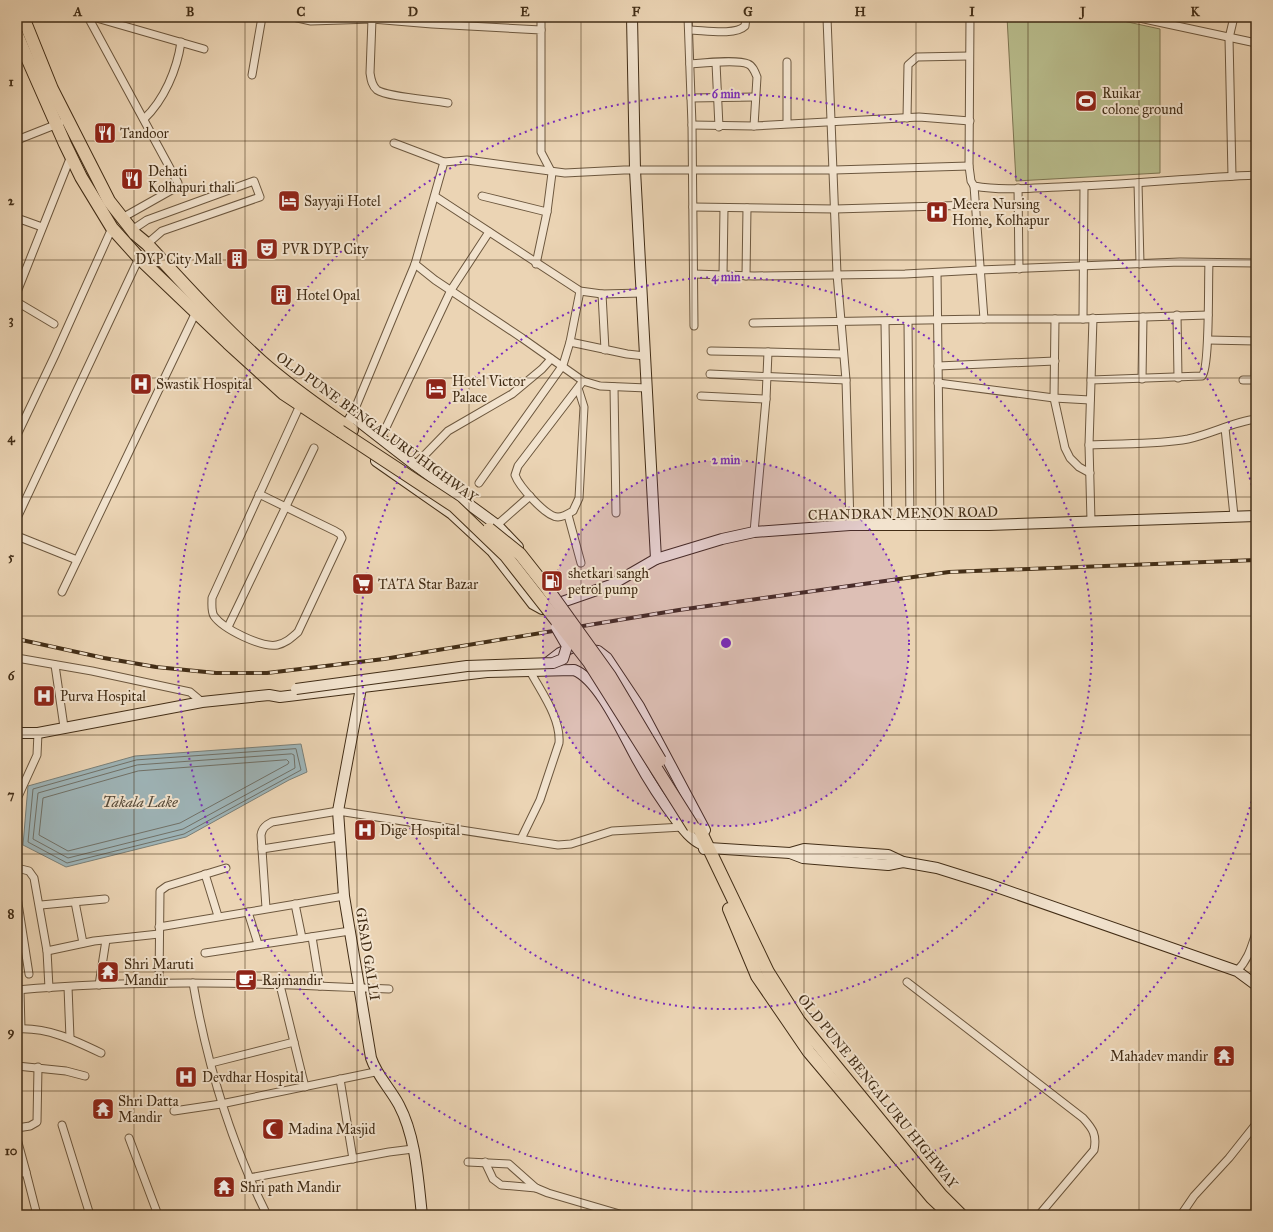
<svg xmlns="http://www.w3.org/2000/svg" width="1273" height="1232" font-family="'IM FELL Great Primer',serif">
<rect width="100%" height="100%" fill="#ebd4b4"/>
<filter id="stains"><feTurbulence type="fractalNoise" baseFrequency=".005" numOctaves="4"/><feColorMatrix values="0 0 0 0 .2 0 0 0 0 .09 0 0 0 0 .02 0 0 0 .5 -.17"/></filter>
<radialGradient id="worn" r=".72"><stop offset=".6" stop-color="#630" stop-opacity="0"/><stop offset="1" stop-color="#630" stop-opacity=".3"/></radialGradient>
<polygon fill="#b8bc8c" stroke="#7d7451" points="1007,17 1105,17 1160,29 1160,173 1016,181"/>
<polygon fill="#9eb5b9" stroke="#797f78" points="301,744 307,772 289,780 186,837 66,867 23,845 28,786 135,756"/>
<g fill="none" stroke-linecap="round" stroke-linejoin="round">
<g stroke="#707168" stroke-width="1">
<polygon points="296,749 301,770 184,834 67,863 28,842 33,789 136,760"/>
<polygon points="292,754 294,755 295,768 183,829 68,858 33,839 38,793 137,765"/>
<polygon points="287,760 289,762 288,764 180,823 68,851 39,835 43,798 138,771"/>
</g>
<g stroke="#6c573e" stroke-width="9">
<g id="street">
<polyline points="88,17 178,183 177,187 122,218"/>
<polyline points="93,17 204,49"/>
<path d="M293 17 311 21 372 19 370 73C371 80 372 86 377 90 387 97 434 100 448 103"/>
<polyline points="375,17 372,19 432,24 541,30 541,152 552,173 547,212 536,264"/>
<polyline points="688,17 692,125 694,326"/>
<path d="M970 17 969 166 971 181 974 186C1002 191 1031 188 1059 187 1125 185 1190 178 1256 175"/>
<polyline points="1135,17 1256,43"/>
<polyline points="827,18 837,274 846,380 850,525"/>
<polyline points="24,20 34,17"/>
<polyline points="541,30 541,17"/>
<path d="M689 30C703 30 735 36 745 26L746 17"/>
<polyline points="716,63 719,127"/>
<path d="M690 64C703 63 738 59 748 64 753 66 755 72 757 77L754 126"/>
<polyline points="252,75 262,17"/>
<polyline points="691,98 755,97"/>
<polyline points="907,118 908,65 917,57 969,56"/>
<path d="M144 119C164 100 177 70 181 42"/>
<polyline points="787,123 787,62"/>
<polyline points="692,125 754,126 919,117 970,121"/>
<polyline points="17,140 60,123"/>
<polyline points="394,143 444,162"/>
<polyline points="1232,176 1229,38 1234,17"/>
<polyline points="1138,183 1140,264"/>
<polyline points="1018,188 1019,269"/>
<polyline points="482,196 547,212"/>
<polyline points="436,197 580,291 602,294 642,293"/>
<polyline points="693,207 835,209 976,205"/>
<polyline points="17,218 42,227"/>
<polyline points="132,230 147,220 254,181 260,197 162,231 147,244"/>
<polyline points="415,264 435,280 522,338 583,381 600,386 647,388"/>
<polyline points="937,273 940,525"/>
<polyline points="694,274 754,276 905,274 979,270 1180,262 1256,263"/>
<polyline points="723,275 724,208"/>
<polyline points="746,276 747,208"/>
<polyline points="17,292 71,156"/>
<polyline points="602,294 605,350"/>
<polyline points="17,302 54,324"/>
<polyline points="1177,315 1178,378"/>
<polyline points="984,319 1083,319 1208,315"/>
<polyline points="1055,319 1054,398 1065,448 1070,458 1079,467 1090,473"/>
<polyline points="1083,319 1084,186"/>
<polyline points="885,322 888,525"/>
<polyline points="908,322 910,524"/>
<polyline points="753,323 984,319 974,186"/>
<polyline points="1208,340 1256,341 1255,380"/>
<polyline points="570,342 627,354 645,356"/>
<polyline points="711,351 768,352"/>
<polyline points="938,366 1055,361"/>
<polyline points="710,374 846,380"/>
<polyline points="1142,379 1143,317"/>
<path d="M1091 380 1202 376C1210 368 1208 280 1209 263"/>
<polyline points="1243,380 1256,380"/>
<polyline points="938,383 1054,398 1090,400"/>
<polyline points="614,387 616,513"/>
<path d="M578 388 584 407 579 498 573 511C568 514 563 517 558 517 546 517 519 486 515 475L518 466 583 381"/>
<polyline points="701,396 766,399"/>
<polyline points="352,416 415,264 444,162 467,160 565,173 624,170 834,170 969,166"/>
<polyline points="1225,428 1234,516"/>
<polyline points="17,435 55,355 112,228"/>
<polyline points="381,438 451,290 489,232"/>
<path d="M1089 445C1122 443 1156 445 1188 439 1211 434 1233 422 1256 419"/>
<polyline points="415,465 448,431 512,394 542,369 551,359"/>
<polyline points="479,483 563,365 570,342 580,291"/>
<path d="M259 494 335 531 340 534 342 538 298 632C291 638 286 643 277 645 262 648 223 629 214 616 211 611 212 604 212 598L301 403"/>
<polyline points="568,515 581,563"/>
<polyline points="17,518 139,258"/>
<polyline points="1091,521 1089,445 1093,318"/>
<polyline points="497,525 530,496"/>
<polyline points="754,532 766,399 768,352 843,354"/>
<polyline points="17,536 77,560"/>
<polyline points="62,592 196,312"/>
<polyline points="228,627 314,448"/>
<polyline points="17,658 92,671 190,692 202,702"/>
<polyline points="55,665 64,727"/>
<polyline points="17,799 37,755 38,733"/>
<path d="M521 839 540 800 559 743C561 718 541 692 530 671"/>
<polyline points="262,849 339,837"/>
<polyline points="17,868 29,871 34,878 47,951 49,988"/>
<polyline points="205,874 218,916"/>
<polyline points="17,897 29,974"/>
<polyline points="75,902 83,943"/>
<polyline points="295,904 302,938"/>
<polyline points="41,905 105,899"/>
<path d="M266 908 261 835C262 828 266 825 272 822L338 811 558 845 571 844 612 831 683 827"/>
<polyline points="248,912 258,944"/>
<polyline points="159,927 344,896"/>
<polyline points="312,937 320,986"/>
<polyline points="47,951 94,941 159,934"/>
<polyline points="205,953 350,931"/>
<path d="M1237 971C1248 960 1251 948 1256 933"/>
<path d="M907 982 1083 1118C1093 1129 1097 1135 1094 1150L1039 1215"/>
<polyline points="159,983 160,891 167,886 226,868"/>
<path d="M193 983C207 1064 230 1141 267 1215"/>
<polyline points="99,985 106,940"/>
<polyline points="280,985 305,1087"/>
<polyline points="68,987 70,1038"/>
<path d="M17 990C141 979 265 983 389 989"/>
<polyline points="20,990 21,1029"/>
<path d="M17 1029C47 1027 74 1040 101 1053"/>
<polyline points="211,1063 294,1042"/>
<polyline points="17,1066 66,1071 85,1076"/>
<polyline points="340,1079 353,1159"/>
<polyline points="174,1111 221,1104 375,1072"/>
<polyline points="62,1125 90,1215"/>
<polyline points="17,1128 30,1126 37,1122 38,1067"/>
<polyline points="129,1138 158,1215"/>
<polyline points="17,1139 26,1172"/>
<polyline points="468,1162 509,1164 536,1188 548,1193 623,1215"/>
<polyline points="485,1162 493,1179 501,1185 536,1188"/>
<polyline points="17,1174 26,1172 37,1215"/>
<polyline points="249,1178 389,1152 413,1149"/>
<polyline points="1181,1215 1194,1196 1229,1158 1256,1124"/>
</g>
</g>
<g stroke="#422d16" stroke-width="12">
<g id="secondary">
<polyline points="632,17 635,170 656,559"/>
<polyline points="346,426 352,416 415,465 497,525 518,547"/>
<polyline points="376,461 452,514 492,551 533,604 542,609 611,585 656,559 722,539 754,532 850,525 989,525 1256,516"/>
<polyline points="589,650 598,651 607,658 639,706 705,830"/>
<polyline points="543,666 560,653 571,648"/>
<path d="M361 688 338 811 344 896 371 1058C377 1076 390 1088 399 1105 416 1137 418 1180 422 1215"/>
<path d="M17 733H38L202 702 269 695 280 697 487 672 574 670C599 679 624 736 637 759 649 781 662 801 677 821 684 830 691 839 701 844"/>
<polyline points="704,849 709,848 790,853 804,849 888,855 903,862 937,868 988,884 1237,971 1256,985"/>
<polyline points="790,853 803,858 888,865 903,862"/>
</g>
</g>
<g stroke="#422d16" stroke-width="14">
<g id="primary">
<path d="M23 17 52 89 109 201 135 234 147 244C184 284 221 325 262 362 290 387 321 408 352 430"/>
<polyline points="17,35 65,144 81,177 112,228 139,258 228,343 284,394 340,431"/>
<polyline points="697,824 768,972 799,1021 941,1195 961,1215"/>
<polyline points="729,909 757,976 809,1052 932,1198 950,1215"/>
</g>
</g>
<use href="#street" stroke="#f2e3ce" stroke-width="7"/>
<use href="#secondary" stroke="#f2e3ce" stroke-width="10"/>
<use href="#primary" stroke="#ebd4b4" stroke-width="12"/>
<g stroke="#422d16" stroke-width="4">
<polyline id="rail" points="17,639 104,658 156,667 216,673 267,673 384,659 679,610 949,572 1256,560"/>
</g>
<use href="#rail" stroke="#f2e3ce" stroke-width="2.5" stroke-dasharray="8" stroke-linecap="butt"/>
<g stroke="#422d16" stroke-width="12" stroke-linecap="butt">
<polyline id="secondary-bridge" points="296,689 467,666 553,663 563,659 567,646 556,627"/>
</g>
<g stroke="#422d16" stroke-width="14" stroke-linecap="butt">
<g id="primary-bridge">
<polyline points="340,431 454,506 506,556 589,662 693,827"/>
<polyline points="489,529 520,554 546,587 610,676 660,760"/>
</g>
</g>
<use href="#secondary-bridge" stroke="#f2e3ce" stroke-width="10"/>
<use href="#primary-bridge" stroke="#ebd4b4" stroke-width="12"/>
</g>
<path fill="none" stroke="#422d16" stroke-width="1" stroke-opacity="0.55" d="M134 17V1215M245 17V1215M357 17V1215M469 17V1215M581 17V1215M692 17V1215M804 17V1215M916 17V1215M1028 17V1215M1139 17V1215M17 141H1256M17 260H1256M17 378H1256M17 497H1256M17 616H1256M17 735H1256M17 854H1256M17 972H1256M17 1091H1256"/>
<circle cx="726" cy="643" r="183" fill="#7b2cbf" fill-opacity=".12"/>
<g fill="none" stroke="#7b2cbf" stroke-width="2" stroke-dasharray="2 4">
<circle cx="726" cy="643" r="183"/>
<circle cx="726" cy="643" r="366"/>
<path d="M1255 790A549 549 0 1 1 1255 496"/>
</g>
<defs>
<g id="stadium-square" transform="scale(1.15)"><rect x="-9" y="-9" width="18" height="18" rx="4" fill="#8f2418" stroke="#f2e3ce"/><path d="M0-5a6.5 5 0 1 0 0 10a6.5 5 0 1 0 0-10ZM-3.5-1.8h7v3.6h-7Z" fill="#fff"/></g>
<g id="restaurant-square" transform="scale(1.15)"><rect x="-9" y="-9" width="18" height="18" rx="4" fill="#8f2418" stroke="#f2e3ce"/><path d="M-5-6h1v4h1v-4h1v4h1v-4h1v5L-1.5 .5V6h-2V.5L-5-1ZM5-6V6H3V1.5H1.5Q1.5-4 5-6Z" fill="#fff"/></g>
<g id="hotel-square" transform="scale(1.15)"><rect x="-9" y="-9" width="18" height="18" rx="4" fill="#8f2418" stroke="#f2e3ce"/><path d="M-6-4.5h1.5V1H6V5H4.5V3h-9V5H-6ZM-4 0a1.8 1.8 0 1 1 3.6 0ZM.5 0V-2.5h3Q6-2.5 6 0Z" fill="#fff"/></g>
<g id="hospital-square" transform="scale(1.15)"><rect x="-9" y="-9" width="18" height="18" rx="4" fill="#8f2418" stroke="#f2e3ce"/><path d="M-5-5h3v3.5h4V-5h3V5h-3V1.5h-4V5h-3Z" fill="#fff"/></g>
<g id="theatre-square" transform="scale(1.15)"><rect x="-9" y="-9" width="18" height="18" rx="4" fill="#8f2418" stroke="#f2e3ce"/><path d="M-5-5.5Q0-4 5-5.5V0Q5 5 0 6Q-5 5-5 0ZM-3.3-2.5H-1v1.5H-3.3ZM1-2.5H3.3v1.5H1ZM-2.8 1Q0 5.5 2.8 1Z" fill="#fff"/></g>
<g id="building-square" transform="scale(1.15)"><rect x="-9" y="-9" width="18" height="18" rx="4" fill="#8f2418" stroke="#f2e3ce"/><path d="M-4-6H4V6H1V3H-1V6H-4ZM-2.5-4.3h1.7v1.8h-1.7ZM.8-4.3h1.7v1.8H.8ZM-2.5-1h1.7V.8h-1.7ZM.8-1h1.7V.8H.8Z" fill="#fff"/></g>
<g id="fuel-square" transform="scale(1.15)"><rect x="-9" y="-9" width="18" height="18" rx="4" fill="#8f2418" stroke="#f2e3ce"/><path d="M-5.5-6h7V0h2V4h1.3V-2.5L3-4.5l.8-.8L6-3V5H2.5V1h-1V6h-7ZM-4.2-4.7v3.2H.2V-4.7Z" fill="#fff"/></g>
<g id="supermarket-square" transform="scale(1.15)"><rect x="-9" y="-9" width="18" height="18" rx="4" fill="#8f2418" stroke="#f2e3ce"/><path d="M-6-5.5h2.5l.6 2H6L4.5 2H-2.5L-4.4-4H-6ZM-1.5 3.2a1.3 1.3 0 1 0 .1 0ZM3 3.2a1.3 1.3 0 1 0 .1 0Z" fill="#fff"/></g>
<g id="temple-square" transform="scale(1.15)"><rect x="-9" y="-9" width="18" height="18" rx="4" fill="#8f2418" stroke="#f2e3ce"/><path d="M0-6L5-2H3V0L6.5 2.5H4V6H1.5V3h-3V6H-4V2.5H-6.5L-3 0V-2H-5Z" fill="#fff"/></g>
<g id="cafe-square" transform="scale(1.15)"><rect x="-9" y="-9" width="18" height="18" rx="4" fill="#8f2418" stroke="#f2e3ce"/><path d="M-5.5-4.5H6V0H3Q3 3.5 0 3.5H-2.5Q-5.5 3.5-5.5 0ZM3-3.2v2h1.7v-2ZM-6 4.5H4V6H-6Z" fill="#fff"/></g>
<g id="mosque-square" transform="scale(1.15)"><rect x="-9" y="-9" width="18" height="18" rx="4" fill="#8f2418" stroke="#f2e3ce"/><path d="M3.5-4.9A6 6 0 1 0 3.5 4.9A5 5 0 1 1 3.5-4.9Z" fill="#fff"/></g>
</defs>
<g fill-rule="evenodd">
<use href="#stadium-square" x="1086" y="101"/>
<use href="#restaurant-square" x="105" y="133"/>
<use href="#restaurant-square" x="132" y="179"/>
<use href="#hotel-square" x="289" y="201"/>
<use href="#hospital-square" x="937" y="212"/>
<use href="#theatre-square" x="267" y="249"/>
<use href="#building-square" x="237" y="259"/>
<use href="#building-square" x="281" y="295"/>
<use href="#hospital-square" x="141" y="384"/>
<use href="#hotel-square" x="436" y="389"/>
<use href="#fuel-square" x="552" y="581"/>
<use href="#supermarket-square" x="363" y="584"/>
<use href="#hospital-square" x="44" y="696"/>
<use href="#hospital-square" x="365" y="830"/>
<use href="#temple-square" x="108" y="972"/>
<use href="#cafe-square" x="246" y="980"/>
<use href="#temple-square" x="1224" y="1056"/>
<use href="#hospital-square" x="186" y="1077"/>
<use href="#temple-square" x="103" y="1109"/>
<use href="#mosque-square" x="273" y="1129"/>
<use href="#temple-square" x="224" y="1187"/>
</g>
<g text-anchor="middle" stroke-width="4" stroke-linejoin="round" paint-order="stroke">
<g font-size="14" fill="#422d16" stroke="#f2e3ce" text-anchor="start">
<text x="1102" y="98">Ruikar<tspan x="1102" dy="16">colone ground</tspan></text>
<text x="120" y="138">Tandoor</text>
<text x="148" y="176">Dehati<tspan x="148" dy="16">Kolhapuri thali</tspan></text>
<text x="304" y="206">Sayyaji Hotel</text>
<text x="952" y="209">Meera Nursing<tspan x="952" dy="16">Home, Kolhapur</tspan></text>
<text x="282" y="254">PVR DYP City</text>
<text x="222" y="264" text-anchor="end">DYP City Mall</text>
<text x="296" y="300">Hotel Opal</text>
<text x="452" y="386">Hotel Victor<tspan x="452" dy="16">Palace</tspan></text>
<text x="156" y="389">Swastik Hospital</text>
<text x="568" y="578">shetkari sangh<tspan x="568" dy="16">petrol pump</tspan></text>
<text x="378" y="589">TATA Star Bazar</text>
<text x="60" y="701">Purva Hospital</text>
<text x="380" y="835">Dige Hospital</text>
<text x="124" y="969">Shri Maruti<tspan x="124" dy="16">Mandir</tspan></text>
<text x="262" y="985">Rajmandir</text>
<text x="1208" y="1061" text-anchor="end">Mahadev mandir</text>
<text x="202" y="1082">Devdhar Hospital</text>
<text x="118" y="1106">Shri Datta<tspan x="118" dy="16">Mandir</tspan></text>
<text x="288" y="1134">Madina Masjid</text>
<text x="240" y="1192">Shri path Mandir</text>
</g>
<g font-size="14" fill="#422d16" stroke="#f2e3ce">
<text transform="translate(377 427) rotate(36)" y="5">OLD PUNE BENGALURU HIGHWAY</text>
<text transform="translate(903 513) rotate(-1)" y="5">CHANDRAN MENON ROAD</text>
<text transform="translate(368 954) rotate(81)" y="5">GISAD GALLI</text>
<text transform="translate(878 1091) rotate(51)" y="5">OLD PUNE BENGALURU HIGHWAY</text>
</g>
<g font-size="15" font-style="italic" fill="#544837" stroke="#f2e3ce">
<text x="140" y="807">Takala Lake</text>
</g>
</g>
<circle cx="726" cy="643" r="6" fill="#7b2cbf" stroke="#f2e3ce" stroke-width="2"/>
<g font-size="12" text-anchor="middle" font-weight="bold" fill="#7b2cbf" stroke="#f2e3ce" stroke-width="4" stroke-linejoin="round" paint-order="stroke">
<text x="726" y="98">6 min</text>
<text x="726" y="281">4 min</text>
<text x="726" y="464">2 min</text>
</g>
<rect width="1273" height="1232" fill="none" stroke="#ebd4b4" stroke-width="44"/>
<rect x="22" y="22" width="1229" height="1188" fill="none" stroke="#422d16" stroke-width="1.5"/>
<g font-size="13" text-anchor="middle" font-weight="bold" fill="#422d16">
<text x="78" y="16">A</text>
<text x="190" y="16">B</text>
<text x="301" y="16">C</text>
<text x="413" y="16">D</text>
<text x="525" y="16">E</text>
<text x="636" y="16">F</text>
<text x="748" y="16">G</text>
<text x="860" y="16">H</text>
<text x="972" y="16">I</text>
<text x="1083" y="16">J</text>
<text x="1195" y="16">K</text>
<text x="11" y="86">1</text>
<text x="11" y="205">2</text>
<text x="11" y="324">3</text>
<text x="11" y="442">4</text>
<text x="11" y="561">5</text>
<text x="11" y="680">6</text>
<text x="11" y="799">7</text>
<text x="11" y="918">8</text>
<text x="11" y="1036">9</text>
<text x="11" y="1155">10</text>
</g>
<rect width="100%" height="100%" filter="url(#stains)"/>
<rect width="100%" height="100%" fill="url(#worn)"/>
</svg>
